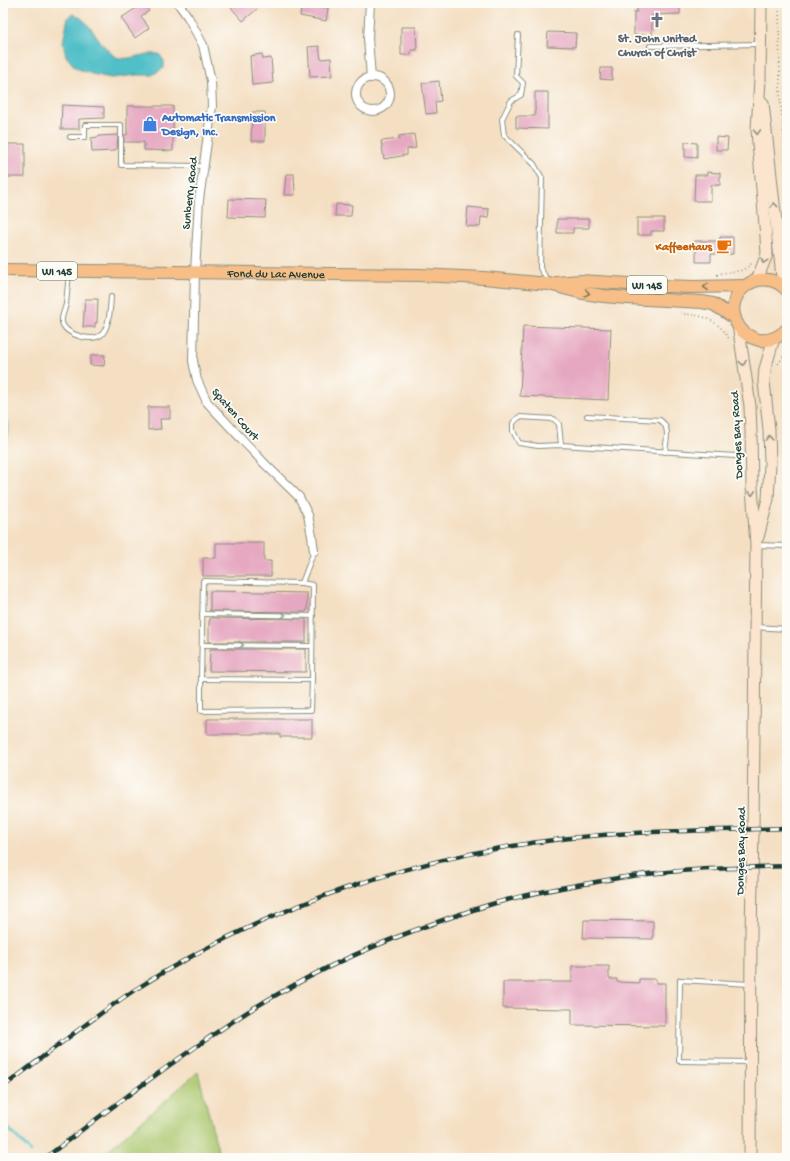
<svg xmlns="http://www.w3.org/2000/svg" width="790" height="1161" font-family="'Gochi Hand',sans-serif">
<rect width="100%" height="100%" fill="#fdfcf7"/>
<filter id="ink" filterUnits="userSpaceOnUse"><feTurbulence type="fractalNoise" baseFrequency=".025" numOctaves="2"/><feDisplacementMap in="SourceGraphic" scale="8" xChannelSelector="R" yChannelSelector="G"/><feConvolveMatrix kernelMatrix="1 2 1 2 8 2 1 2 1" color-interpolation-filters="sRGB"/></filter>
<filter id="wash" filterUnits="userSpaceOnUse"><feTurbulence type="fractalNoise" baseFrequency=".012" numOctaves="4" result="noise"/><feDisplacementMap in="SourceGraphic" scale="16" xChannelSelector="R" yChannelSelector="G"/><feGaussianBlur stdDeviation="0.9" result="paint"/><feColorMatrix in="noise" values="0 0 0 0 0 0 0 0 0 0 0 0 0 0 0 0 0 1.4 0 .05"/><feComposite in="paint" operator="in"/></filter>
<g filter="url(#wash)">
<rect width="100%" height="100%" fill="#f4dfc3"/>
<polygon fill="#abc86f" stroke="#658252" points="198,1072 220,1158 99,1158"/>
<path fill="#51bfc7" stroke="#387e7e" d="M73 14C75 15 79 16 81 18 93 27 105 54 119 58 129 60 139 55 149 54 152 54 156 54 159 54L164 61V68L152 75H136L111 78 92 74 76 68 66 56 63 43 68 17Z"/>
<g fill="none" stroke-linecap="round" stroke-linejoin="round">
<g stroke="#51bfc7" stroke-width="3">
<polyline points="3,416 8,426 6,435 7,439 3,448"/>
<polyline points="3,1125 6,1126 31,1152"/>
</g>
</g>
<g id="blocks">
<g fill="#e6a8c1">
<polygon points="144,3 149,11 141,16 149,28 135,38 121,18"/>
<polygon points="227,3 264,3 243,21"/>
<polygon points="302,3 313,3 313,5 328,8 326,21 300,16"/>
<polygon points="637,3 680,3 680,14 652,15 652,35 634,35 634,12 637,12"/>
<polygon points="401,27 416,27 417,50 411,50 411,55 401,55"/>
<polygon points="548,32 576,33 575,47 547,46"/>
<polygon points="319,46 321,59 331,58 332,76 310,77 308,47"/>
<polygon points="262,54 263,59 271,58 273,83 252,85 250,56"/>
<polygon points="601,68 612,68 612,80 600,79"/>
<polygon points="439,81 441,101 435,102 436,113 426,114 422,83"/>
<polygon points="535,92 548,92 548,129 516,128 516,116 535,116"/>
<polygon points="62,105 104,107 104,118 79,119 79,129 61,129"/>
<polygon points="127,106 173,106 173,151 144,150 144,142 124,142 124,135 127,135"/>
<polygon points="252,112 265,112 265,141 251,141"/>
<polygon points="414,134 416,148 407,149 407,155 384,159 381,141 400,139 399,136"/>
<polygon points="118,135 117,149 114,149 115,151 92,152 91,138 99,137 99,136"/>
<polygon points="716,137 728,138 727,150 716,150"/>
<polygon points="685,142 697,143 697,158 685,157"/>
<polygon points="8,144 25,144 25,177 7,177"/>
<polygon points="707,172 720,173 720,185 711,185 711,201 694,201 695,175 707,175"/>
<polygon points="286,174 294,174 295,195 284,195"/>
<polygon points="229,199 266,200 265,218 228,217"/>
<polygon points="336,204 352,205 351,216 335,216"/>
<polygon points="468,207 489,209 488,218 481,217 480,227 466,226"/>
<polygon points="637,218 664,218 664,231 651,231 651,235 637,235"/>
<polygon points="557,219 589,219 589,228 573,228 573,233 557,233"/>
<polygon points="720,237 733,237 733,254 711,254 711,262 696,262 696,250 694,250 694,241 720,241"/>
<polygon points="85,299 98,299 97,323 95,323 95,327 83,327"/>
<polygon points="523,326 611,329 608,400 520,396"/>
<polygon points="91,355 105,355 104,366 90,365"/>
<polygon points="148,407 170,407 170,419 160,419 161,429 148,430"/>
<polygon points="216,543 264,543 264,561 271,561 271,576 203,576 203,558 216,558"/>
<polygon points="210,591 307,593 307,610 306,612 210,611"/>
<polygon points="210,618 306,619 306,642 209,642 209,621 210,621"/>
<polygon points="210,649 306,649 306,672 209,671"/>
<polygon points="207,719 312,719 312,737 280,737 280,734 207,734"/>
<polygon points="584,920 653,921 653,939 583,938"/>
<polygon points="572,966 609,966 609,979 617,979 617,982 639,983 639,979 656,979 656,983 665,983 665,1026 572,1025 572,1009 503,1008 503,982 572,982"/>
</g>
</g>
</g>
<g filter="url(#ink)">
<use href="#blocks" fill-opacity="0" stroke="#8a8e7c" stroke-width="1"/>
<g fill="none" stroke-linecap="round" stroke-linejoin="round">
<g stroke="#8a8e7c" stroke-width="6">
<g id="lane">
<polyline points="518,35 516,76 523,83 521,95 511,101 502,119 504,135 534,164 542,178 540,268 548,281"/>
<polyline points="650,46 760,44"/>
<polyline points="70,137 85,137 85,125 121,125 121,165 204,166"/>
<path d="M69 273C68 283 67 294 66 304 65 310 61 316 62 322 64 335 95 344 103 333 110 323 110 308 111 297"/>
<path d="M587 416 660 420C671 428 666 440 665 452"/>
<polyline points="561,445 559,424 554,419 519,417 513,423 513,431 519,443 538,446 561,445 751,457"/>
<polyline points="756,545 787,546"/>
<polygon points="203,581 302,583 313,585 312,680 201,679"/>
<polyline points="302,583 314,551"/>
<polyline points="202,614 313,616"/>
<polyline points="755,627 787,629"/>
<polyline points="202,645 312,646"/>
<polyline points="201,679 201,711 311,710 312,680"/>
<polyline points="750,1062 679,1061 680,980 750,984"/>
</g>
</g>
<g stroke="#8a8e7c" stroke-width="10">
<g id="street">
<polyline points="178,3 188,17 203,45 211,81 212,106 199,200 195,272 193,361 197,380 207,402 265,464 299,497 308,515 312,536 314,551"/>
<polyline points="370,3 368,38 371,78"/>
<circle cx="373" cy="94" r="17"/>
</g>
</g>
<g stroke="#8a8e7c" stroke-width="13">
<g id="secondary">
<polyline points="763,103 783,286"/>
<polyline points="757,280 767,254 766,237 757,130 760,79 761,3"/>
<polyline points="738,324 750,406 751,432 752,487 756,545 753,830 751,935 750,1158"/>
<polyline points="758,537 768,499 770,464 769,430 764,381 765,369 774,338"/>
</g>
</g>
<g stroke="#8a8e7c" stroke-width="14">
<g id="primary">
<path id="s1" d="M3 270 419 275 484 278 549 284 583 293 604 296 627 298 702 302 713 304 735 318"/>
<polyline points="556,283 580,281 662,286 694,287 745,286"/>
<path d="M787 290C760 262 718 296 739 327 744 334 751 338 759 340 770 341 780 337 787 329"/>
</g>
</g>
<g stroke="#8a8e7c" stroke-width="1.5" stroke-dasharray="1 3" stroke-linecap="butt">
<polyline points="779,3 780,96 787,170"/>
<path d="M717 275C729 269 740 276 752 263"/>
<path d="M681 312 683 314C704 315 718 320 729 339"/>
<polyline points="778,364 787,351"/>
</g>
<use href="#lane" stroke="#fff" stroke-width="4"/>
<use href="#street" stroke="#fff" stroke-width="8"/>
<use href="#secondary" stroke="#fce5cf" stroke-width="11"/>
<use href="#primary" stroke="#f7be87" stroke-width="12"/>
<g stroke="#1f3d34" stroke-width="4.5">
<g id="rail">
<path d="M3 1087C46 1055 88 1021 133 991 264 907 415 855 570 838 642 830 715 831 787 828"/>
<path d="M45 1158C96 1119 147 1080 200 1044 228 1024 257 1005 287 989 347 955 413 929 479 908 513 897 548 890 583 884 599 882 615 878 632 876 683 869 735 868 787 866"/>
</g>
</g>
<use href="#rail" stroke="#fdfcf7" stroke-width="3" stroke-dasharray="9" stroke-linecap="butt"/>
</g>
<defs><path id="oneway-chevron" d="M-2-3.5L2.5 0L-2 3.5" fill="none" stroke-width="1.6" stroke-linecap="round" stroke-linejoin="round"/></defs>
<g stroke="#8e9182">
<use href="#oneway-chevron" transform="translate(757 132) rotate(89)"/>
<use href="#oneway-chevron" transform="translate(774 205) rotate(-96)"/>
<use href="#oneway-chevron" transform="translate(764 261) rotate(108)"/>
<use href="#oneway-chevron" transform="translate(743 363) rotate(81)"/>
<use href="#oneway-chevron" transform="translate(769 438) rotate(-92)"/>
<use href="#oneway-chevron" transform="translate(752 493) rotate(86)"/>
</g>
<g stroke="#807759">
<use href="#oneway-chevron" transform="translate(706 287) rotate(179)"/>
<use href="#oneway-chevron" transform="translate(587 293) rotate(10)"/>
</g>
<g stroke="#8f9e9a">
<use href="#oneway-chevron" transform="translate(283 615) rotate(1)"/>
<use href="#oneway-chevron" transform="translate(241 645) rotate(1)"/>
</g>
</g>
<defs>
<g id="church-bare" transform="scale(1.2)"><path d="M-1.2-6h2.4v3.5h3.3v2.4h-3.3V6h-2.4V-.1h-3.3v-2.4h3.3Z" fill="#6b7280" stroke="#fdfcf7" stroke-width="2.5" paint-order="stroke"/></g>
<g id="shop-bare" transform="scale(1.2)"><path d="M-5-2.5h2.3a2.7 3.5 0 0 1 5.4 0H5L5.5 6h-11ZM-1.5-2.5h3a1.5 2.3 0 0 0-3 0Z" fill="#3f7fe0" stroke="#fdfcf7" stroke-width="2.5" paint-order="stroke"/></g>
<g id="cafe-bare" transform="scale(1.2)"><path d="M-5.5-4.5H6V0H3Q3 3.5 0 3.5H-2.5Q-5.5 3.5-5.5 0ZM3-3.2v2h1.7v-2ZM-6 4.5H4V6H-6Z" fill="#e8710a" stroke="#fdfcf7" stroke-width="2.5" paint-order="stroke"/></g>
</defs>
<g fill-rule="evenodd">
<use href="#church-bare" x="657" y="20"/>
<use href="#shop-bare" x="150" y="124"/>
<use href="#cafe-bare" x="724" y="246"/>
</g>
<g text-anchor="middle" stroke-width="3.5" stroke-linejoin="round" paint-order="stroke">
<g fill="#fdfcf7" stroke="#62766e" stroke-width="1">
<rect x="37" y="262" width="40" height="18" rx="3"/>
<rect x="627" y="276" width="40" height="18" rx="3"/>
</g>
<g font-size="11" font-weight="bold" fill="#1f3d34">
<text x="57" y="275">WI 145</text>
<text x="647" y="289">WI 145</text>
</g>
<g font-size="12" font-weight="bold" fill="#5b616d" stroke="#fdfcf7">
<text x="657" y="42">St. John United<tspan x="657" dy="14">Church of Christ</tspan></text>
</g>
<g font-size="12" font-weight="bold" fill="#366cbe" stroke="#fdfcf7" text-anchor="start">
<text x="162" y="121">Automatic Transmission<tspan x="162" dy="14">Design, Inc.</tspan></text>
</g>
<g font-size="12" fill="#1f3d34" stroke="#fdfcf7">
<text transform="translate(189 193) rotate(-84)" y="4">Sunberry Road</text>
<text dy="4" stroke="none"><textPath href="#s1" startOffset="273">Fond du Lac Avenue</textPath></text>
<text transform="translate(236 414) rotate(49)" y="4">Spaten Court</text>
<text transform="translate(736 435) rotate(-93)" y="4">Donges Bay Road</text>
<text transform="translate(740 851) rotate(-89)" y="4">Donges Bay Road</text>
</g>
<g font-size="12" font-weight="bold" fill="#c56008" stroke="#fdfcf7" text-anchor="end">
<text x="712" y="250">KaffeeHaus</text>
</g>
</g>
<rect width="790" height="1161" fill="none" stroke="#fdfcf7" stroke-width="16"/>
</svg>
